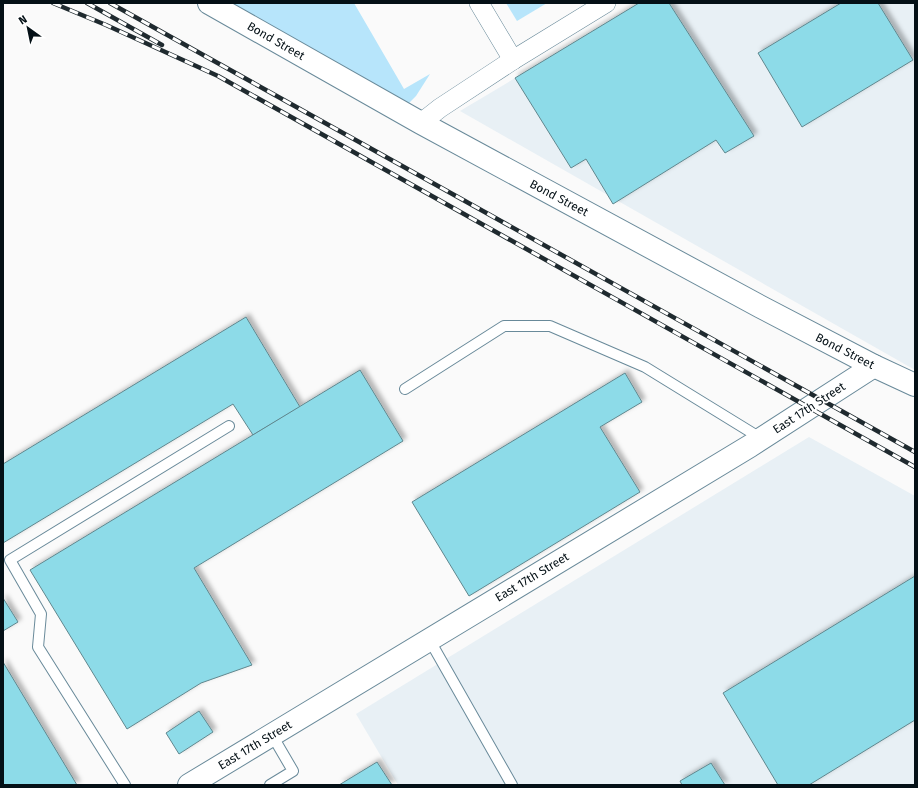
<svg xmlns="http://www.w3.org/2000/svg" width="918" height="788" font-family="'Fira Sans',sans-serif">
<defs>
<filter id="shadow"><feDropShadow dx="3.5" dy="-3.5" stdDeviation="2" flood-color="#0004"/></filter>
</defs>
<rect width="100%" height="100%" fill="#fafafa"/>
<g fill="#e8f0f5">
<polygon points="641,3 915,3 915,370 460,111"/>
<polygon points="809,437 915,496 915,785 398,785 356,714"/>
</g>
<g fill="#b7e5fb">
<polygon points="229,3 354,3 404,89 430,74 416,96 409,103"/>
<polygon points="506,3 547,3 517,21"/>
</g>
<g fill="#8ddbe8" stroke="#60878e" filter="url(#shadow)">
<polygon points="639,3 669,3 754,136 725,153 716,140 613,204 586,159 571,168 515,78"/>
<polygon points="841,3 878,3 913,60 802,127 758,53"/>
<polygon points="246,317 300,407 253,435 233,404 3,543 3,464"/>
<polygon points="360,370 403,441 194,568 252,665 201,683 127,729 30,570"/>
<polygon points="625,373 642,402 600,427 640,492 469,596 412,502"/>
<polygon points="915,576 915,720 809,785 778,785 723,693"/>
<polygon points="3,598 18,622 3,631"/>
<polygon points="3,662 77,785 3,785"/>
<polygon points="199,711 213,732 179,754 166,733"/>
<polygon points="377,762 392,785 339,785"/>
<polygon points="711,763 725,785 682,785 680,781"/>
</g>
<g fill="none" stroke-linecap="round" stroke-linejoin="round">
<g stroke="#698a9a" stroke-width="12">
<g id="lane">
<polyline points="405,389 504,326 550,326 645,367 762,439"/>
<polyline points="429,639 512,785"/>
<polyline points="125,785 38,647 41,614 10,560 229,426"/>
<polyline points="270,785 293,771 272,735"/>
</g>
</g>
<g stroke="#698a9a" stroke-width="20">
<g id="street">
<polyline points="479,3 513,60 606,3"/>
<polyline points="421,123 440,108 513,60"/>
</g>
</g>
<g stroke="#698a9a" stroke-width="24">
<g id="secondary">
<polyline points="209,3 421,123 761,307 874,366 915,385"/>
<polyline points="189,785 750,446 874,366"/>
</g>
</g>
<use href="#lane" stroke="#fff" stroke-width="10"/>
<use href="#street" stroke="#fff" stroke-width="19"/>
<use href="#secondary" stroke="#fff" stroke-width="22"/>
<g stroke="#1f2a2f" stroke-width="4.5">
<g id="rail">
<polyline points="53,3 106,25 218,76 915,467"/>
<polyline points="87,3 162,45"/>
<polyline points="110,3 915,452"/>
</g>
</g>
<use href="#rail" stroke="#fff" stroke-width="3" stroke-dasharray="9" stroke-linecap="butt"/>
</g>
<g text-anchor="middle" stroke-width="3.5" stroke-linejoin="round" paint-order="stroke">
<g font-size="12" fill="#041016" stroke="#fff">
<text transform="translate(276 41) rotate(30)" y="4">Bond Street</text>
<text transform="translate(559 198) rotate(28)" y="4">Bond Street</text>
<text transform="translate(845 351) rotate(27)" y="4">Bond Street</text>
<text transform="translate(809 408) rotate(-33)" y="4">East 17th Street</text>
<text transform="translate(532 577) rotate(-31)" y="4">East 17th Street</text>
<text transform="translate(255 745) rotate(-31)" y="4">East 17th Street</text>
</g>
</g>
<rect width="918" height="788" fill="none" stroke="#041016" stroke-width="8"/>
<g transform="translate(28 28) rotate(327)" stroke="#ffffff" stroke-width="3" paint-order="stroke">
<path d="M0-3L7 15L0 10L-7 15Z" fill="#041016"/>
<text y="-6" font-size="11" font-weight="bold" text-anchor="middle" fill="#041016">N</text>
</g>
</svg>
